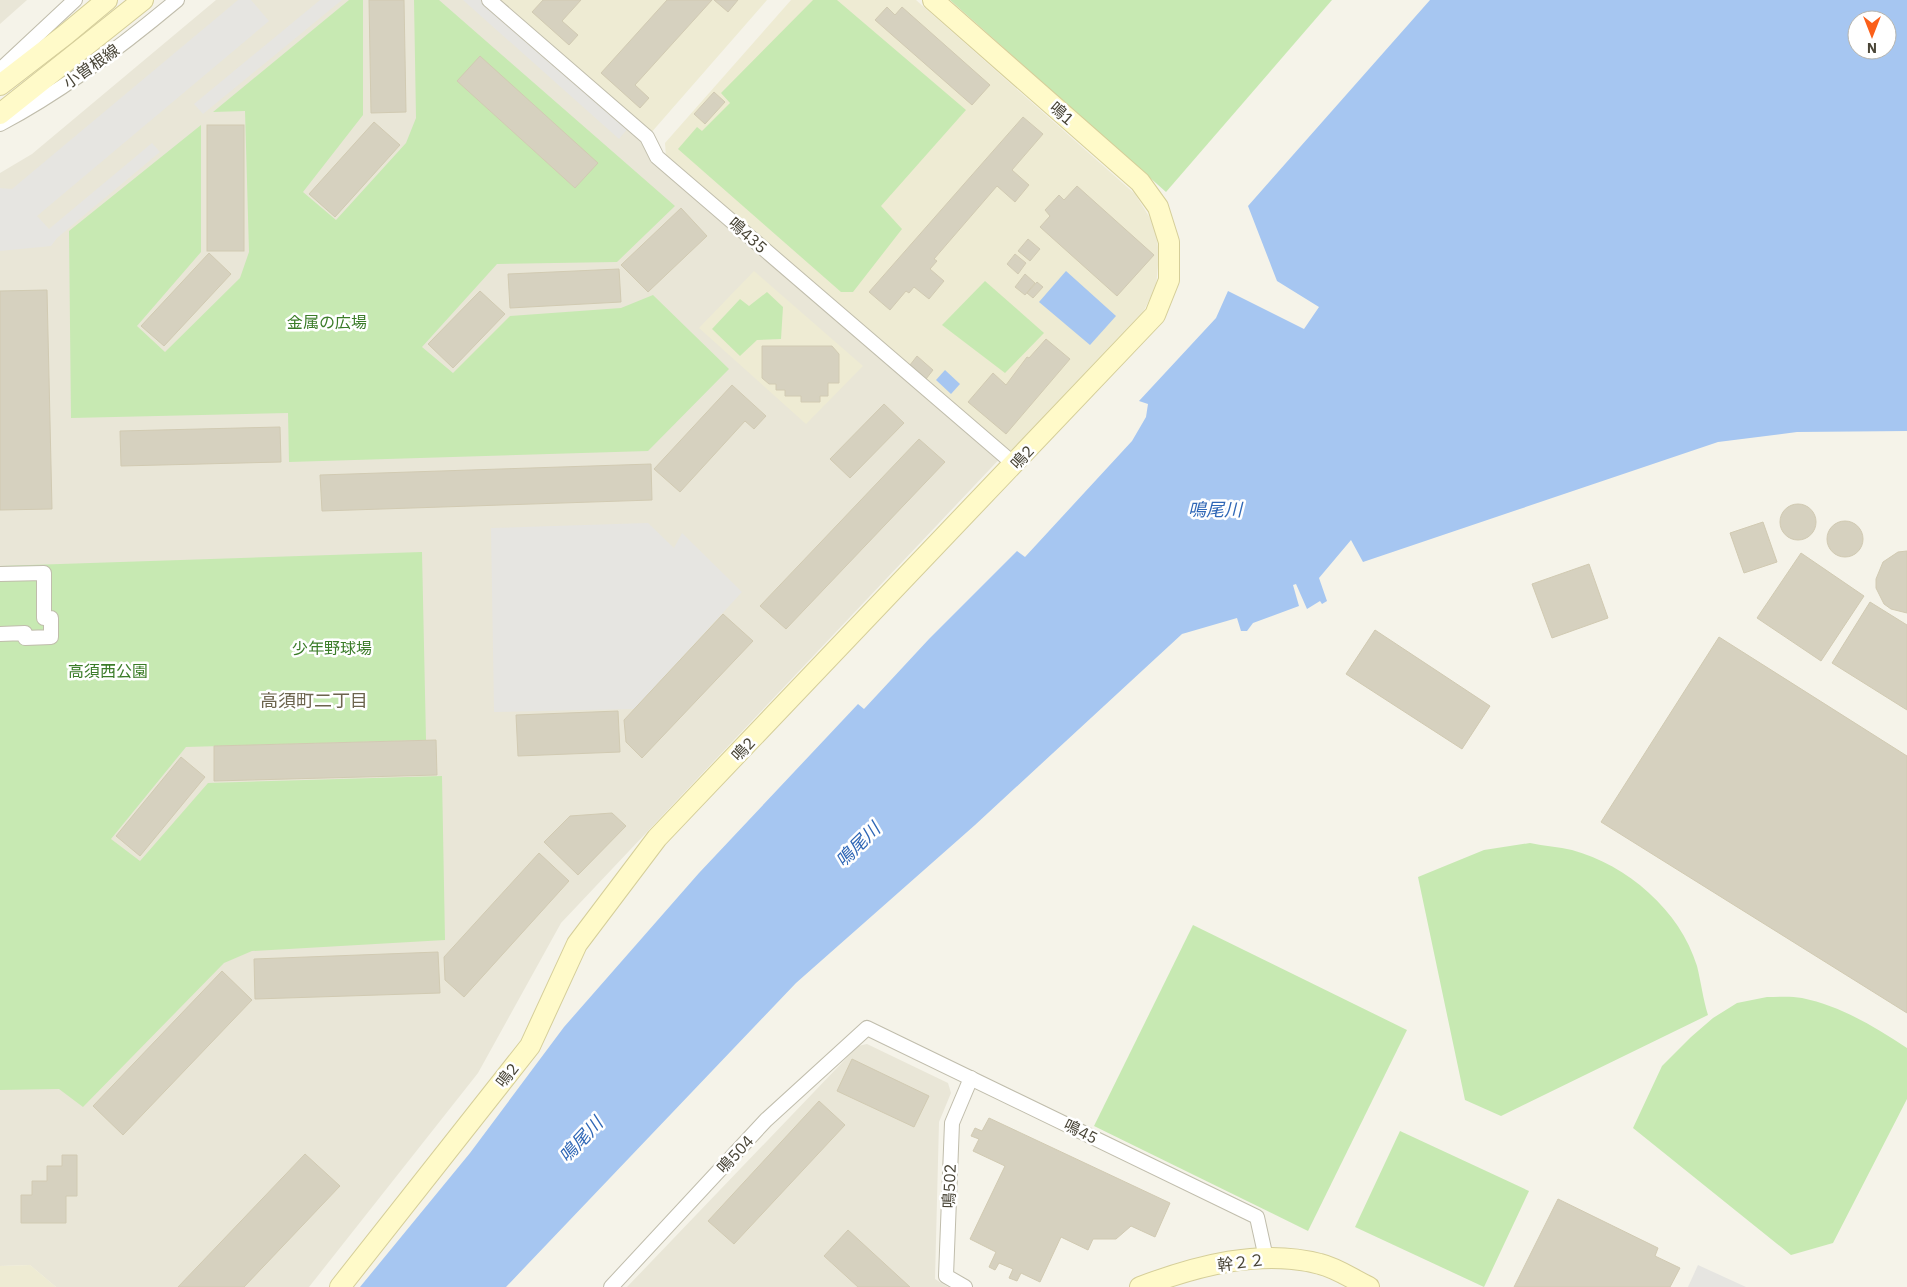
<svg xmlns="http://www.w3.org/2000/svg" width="1907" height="1287" font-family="'IBM Plex Sans','Noto Sans JP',sans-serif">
<rect width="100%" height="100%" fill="#f5f3e9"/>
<g fill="#e9e6d7">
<polygon points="0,0 27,0 0,24"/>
<polygon points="216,0 498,0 650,134 666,157 1007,451 561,923 478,1073 309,1287 56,1287 30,1265 0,1266 0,173 32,154"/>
<polygon points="867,1044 948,1083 951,1093 939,1122 935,1279 948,1287 627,1287 858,1046"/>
</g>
<g fill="#eeebd3">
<polygon points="498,0 767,0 650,134"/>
<polygon points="791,0 916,0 1135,194 1155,226 1159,254 1156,287 1141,316 1018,450 1007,451 666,157 665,143"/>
<polygon points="754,271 863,366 806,424 699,328"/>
<polygon points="30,1265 56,1287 0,1287 0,1266"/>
</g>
<g fill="#c7e9b2">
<polygon points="349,0 363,0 363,115 303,192 336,220 406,143 416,118 414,0 439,0 675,206 617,262 497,264 422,347 453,373 510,316 621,308 653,295 729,369 648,451 289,462 288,413 71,418 69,231 201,125 201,252 137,326 165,352 240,278 249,252 245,111 213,112"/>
<polygon points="813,0 837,0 966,110 881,206 902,229 853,292 841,292 678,149 697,127 702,131 730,103 721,93"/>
<polygon points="950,0 1332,0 1166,192"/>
<polygon points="985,281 1044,333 1005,373 942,325"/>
<polygon points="767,292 783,307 781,339 757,340 740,356 712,329 740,299 749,306"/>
<polygon points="422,552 426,740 186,747 111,839 140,861 208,783 442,776 445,940 252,951 224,963 83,1107 59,1089 0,1090 0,566"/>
<path d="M1530 843C1544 846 1559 847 1572 850 1627 865 1680 910 1697 966 1701 982 1703 999 1708 1015L1501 1116 1465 1100 1418 877 1484 850Z"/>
<polygon points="1193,925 1407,1030 1308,1231 1094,1126"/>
<path d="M1767 997C1779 997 1791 996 1802 998 1841 1006 1875 1027 1907 1048V1099L1833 1243 1791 1255 1633 1128 1662 1066 1691 1037 1713 1018 1737 1003Z"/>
<polygon points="1400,1131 1529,1191 1484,1287 1355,1227"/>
</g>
<g fill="#e6e5e1">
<polygon points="238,0 251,0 269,21 37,216 49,229 152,143 160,152 57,238 51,246 0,251 0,188 12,189"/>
<polygon points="320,0 342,0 203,114 194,104"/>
<polygon points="463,0 485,0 628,128 619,139"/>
<polygon points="648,523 674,548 682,533 742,592 634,709 494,712 491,528"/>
<polygon points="1698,1265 1746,1287 1688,1287"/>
</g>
<g fill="#a6c6f1" fill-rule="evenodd">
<path d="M1430 0H1907V431L1797 432 1718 442 1363 562 1351 540 1319 578 1327 601 1322 604 1320 601 1307 609 1296 584 1293 585 1299 606 1253 623 1247 631H1241L1237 618 1182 634 975 825 796 983 506 1287H360L470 1153 564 1027 699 873 858 704 864 709 929 639 1017 551 1025 557 1132 441 1146 417 1148 404 1139 401 1216 318 1228 291 1304 329 1319 307 1277 281 1248 206ZM1857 20H1887V50H1857Z"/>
<polygon points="1066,271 1116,316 1090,345 1039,302"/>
<polygon points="945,370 960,384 951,394 936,380"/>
</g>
<g fill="#d6d1bf" stroke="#d1cab2">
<polygon points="369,0 404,0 406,112 371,113"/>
<polygon points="543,0 581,0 562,21 578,35 569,45 532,12"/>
<polygon points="667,0 712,0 635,85 649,98 640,108 601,73"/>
<polygon points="714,0 738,0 728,12"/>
<polygon points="887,7 895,15 902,7 990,85 972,105 875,20"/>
<polygon points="480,56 598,163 575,188 457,81"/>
<polygon points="714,92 725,102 705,124 694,114"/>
<polygon points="1023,117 1043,134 1012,170 1029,185 1015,202 997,186 934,259 937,261 930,269 944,281 929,299 914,287 909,293 906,291 890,310 869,292"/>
<polygon points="374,122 400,145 335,217 309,194"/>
<rect x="207" y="125" width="37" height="126"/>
<polygon points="1077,186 1154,255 1117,296 1040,227 1050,216 1045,210 1059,195 1064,200"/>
<polygon points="681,208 707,236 648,292 621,265"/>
<polygon points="1028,239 1040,249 1030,261 1018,251"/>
<polygon points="209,253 231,274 164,346 141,326"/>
<polygon points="1015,254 1026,263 1018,274 1007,264"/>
<polygon points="619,269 621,302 510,308 508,274"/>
<polygon points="1025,274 1035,283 1025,295 1015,287"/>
<polygon points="1037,282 1043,287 1033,298 1027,293"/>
<polygon points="47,290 52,509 0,510 0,291"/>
<polygon points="480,291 505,314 453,368 428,344"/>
<polygon points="1046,339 1070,359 1006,434 968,402 993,373 1006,385 1027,357 1029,358"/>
<polygon points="762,346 832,346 839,354 839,383 828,383 828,396 820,396 820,402 801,402 801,396 785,396 785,390 776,390 776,384 769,384 762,378"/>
<polygon points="917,356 933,370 926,379 910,365"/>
<polygon points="732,385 766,416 754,429 745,421 680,492 654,469"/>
<polygon points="884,404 904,423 850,478 830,459"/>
<polygon points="280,427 281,462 121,466 120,431"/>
<polygon points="919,439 945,462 786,629 760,606"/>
<polygon points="651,464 652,500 322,511 320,475"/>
<circle cx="1798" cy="522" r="18"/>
<circle cx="1845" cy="539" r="18"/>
<polygon points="1763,522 1777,562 1744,573 1730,533"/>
<polygon points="1907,551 1907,613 1891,609 1884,604 1876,588 1876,579 1883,562 1898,552"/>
<polygon points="1801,553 1864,596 1821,661 1757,618"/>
<polygon points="1589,564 1608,618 1552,638 1532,584"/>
<polygon points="1870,602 1907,625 1907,710 1832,663"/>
<polygon points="723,614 753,641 642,758 626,742 624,720"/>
<polygon points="1375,630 1490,706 1462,749 1346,674"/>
<polygon points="1719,637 1907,756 1907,1013 1601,822"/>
<polygon points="618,711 620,752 518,756 516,715"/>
<polygon points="436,740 437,775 214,781 214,746"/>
<polygon points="181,757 205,777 140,856 116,836"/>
<polygon points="612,813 626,826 578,875 544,842 570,816"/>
<polygon points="539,853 569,881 464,997 445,980 444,957"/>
<polygon points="438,952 440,993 255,999 254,959"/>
<polygon points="222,971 252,1000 123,1135 93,1106"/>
<polygon points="852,1059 929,1096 914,1127 837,1091"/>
<polygon points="819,1101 845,1125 734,1244 708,1221"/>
<polygon points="989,1118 1170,1203 1155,1237 1131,1226 1116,1239 1093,1239 1088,1250 1061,1237 1040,1282 1021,1273 1017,1281 1009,1278 1013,1269 999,1263 995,1270 989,1267 996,1252 970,1239 1005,1166 973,1151 979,1139 971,1136 975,1128 982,1131"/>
<polygon points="305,1154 340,1186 244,1287 178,1287"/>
<polygon points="62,1155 77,1155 77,1196 66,1196 66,1223 21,1223 21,1195 32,1195 32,1181 47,1181 47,1166 62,1166"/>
<polygon points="1558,1199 1658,1248 1655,1256 1680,1268 1670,1287 1514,1287"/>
<polygon points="848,1230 910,1287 858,1287 824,1256"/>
</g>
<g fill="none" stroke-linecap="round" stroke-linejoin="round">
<g stroke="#c0bdac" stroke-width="16">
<g id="street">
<polyline points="489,0 647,137 657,157 1015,465"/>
<polyline points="0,70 75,0"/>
<path d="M0 124C63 91 122 46 177 0"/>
<polyline points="0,574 44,573 44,618 51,618 51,637 25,638 25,633 0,634"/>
<polyline points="611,1287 766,1120 867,1028 1257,1217 1266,1258"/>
<polyline points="965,1287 946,1276 952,1123 971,1078"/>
</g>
</g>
<g stroke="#d5ce99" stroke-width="22">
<g id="secondary">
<polyline points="0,85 65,35 107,0"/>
<polyline points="0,114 143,0"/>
<polyline points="340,1287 530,1046 577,944 657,838 1155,315 1169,280 1169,242 1158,207 1140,182 933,0"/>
<path d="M1140 1287C1196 1266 1261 1248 1320 1264 1337 1268 1354 1280 1369 1287"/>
</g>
</g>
<use href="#street" stroke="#fff" stroke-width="14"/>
<use href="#secondary" stroke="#fffac9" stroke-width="20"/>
</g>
<g text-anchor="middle" stroke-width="5" stroke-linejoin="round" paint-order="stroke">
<g font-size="16" fill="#494537" stroke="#fff">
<text transform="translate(91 66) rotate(-35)" y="6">小曽根線</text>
<text transform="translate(1062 113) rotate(41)" y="6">鳴1</text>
<text transform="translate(748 235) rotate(41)" y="6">鳴435</text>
<text transform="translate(1022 457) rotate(-47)" y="6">鳴2</text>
<text transform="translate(743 749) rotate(-46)" y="6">鳴2</text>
<text transform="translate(507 1075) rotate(-52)" y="6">鳴2</text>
<text transform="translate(1081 1131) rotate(26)" y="6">鳴45</text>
<text transform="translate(735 1154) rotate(-47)" y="6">鳴504</text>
<text transform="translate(949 1186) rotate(-88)" y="6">鳴502</text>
<text transform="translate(1241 1262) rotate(-7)" y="6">幹２２</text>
</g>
<g font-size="16" fill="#3b7c29" stroke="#fff">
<text x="327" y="328">金属の広場</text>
<text x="332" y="654">少年野球場</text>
<text x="108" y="677">高須西公園</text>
</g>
<g font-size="18" font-style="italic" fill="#2f67b6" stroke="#fff">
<text x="1215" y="516">鳴尾川</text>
<text transform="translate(858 845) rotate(-45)" y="6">鳴尾川</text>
<text transform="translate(581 1140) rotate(-47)" y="6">鳴尾川</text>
</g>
<g font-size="18" fill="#6c644e" stroke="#fff">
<text x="314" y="707">高須町二丁目</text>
</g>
</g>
<g transform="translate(1872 35) rotate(180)"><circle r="24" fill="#ffffff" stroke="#b6b5af"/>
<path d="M0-4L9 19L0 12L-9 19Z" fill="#fb601a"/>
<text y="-8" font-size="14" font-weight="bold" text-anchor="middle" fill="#494537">N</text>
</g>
</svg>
